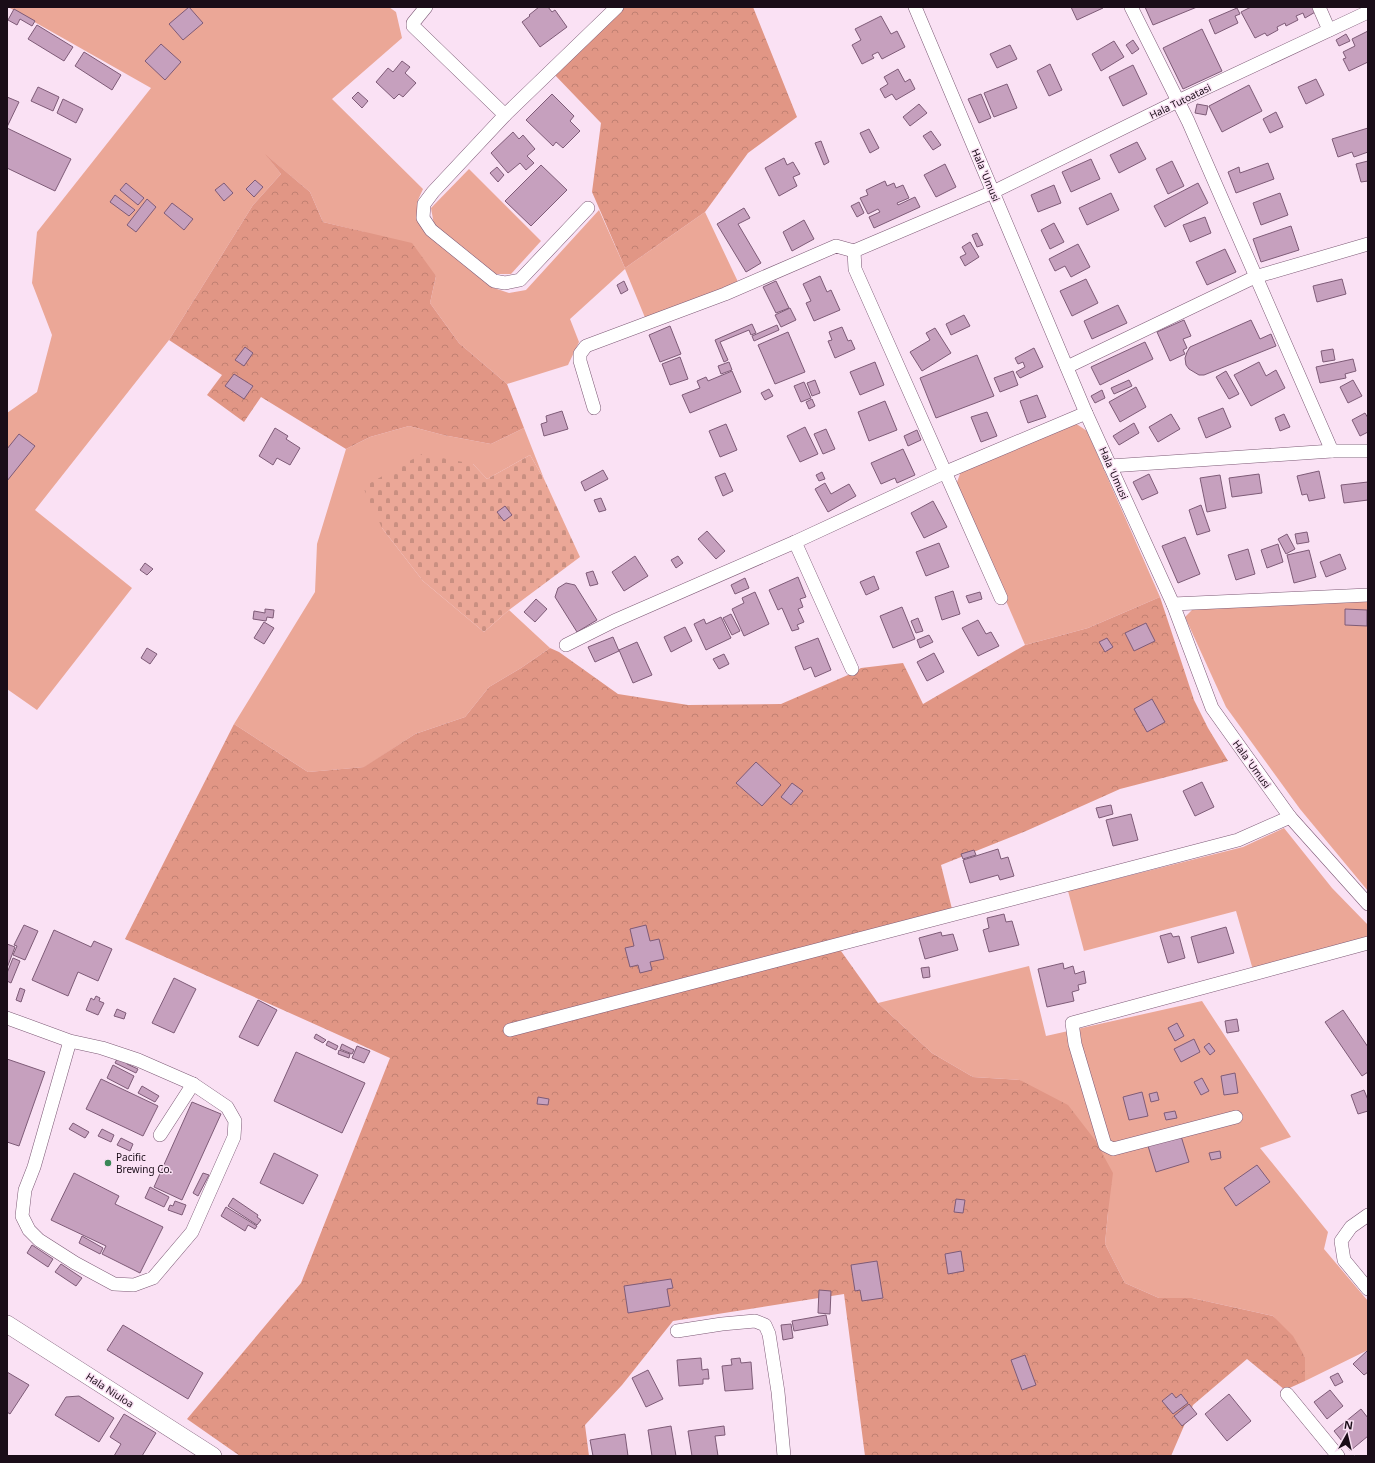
<svg xmlns="http://www.w3.org/2000/svg" width="1375" height="1463" font-family="'Noto Sans',sans-serif">
<defs>
<pattern id="forest-crowns" width="20" height="18" patternUnits="userSpaceOnUse"><rect width="20" height="18" fill="#e19685"/><path d="M2 6a3 3 0 1 1 6 0M12 15a3 3 0 1 1 6 0" fill="none" stroke="#c08072"/></pattern>
<pattern id="cemetery-stones" width="16" height="16" patternUnits="userSpaceOnUse"><rect width="16" height="16" fill="#eba797"/><path d="M2 7V4a2 2 0 0 1 4 0v3zM10 15v-3a2 2 0 0 1 4 0v3z" fill="#c98f81"/></pattern>
</defs>
<rect width="100%" height="100%" fill="#fae1f4"/>
<g fill="#eba797">
<polygon points="8,7 389,7 396,12 402,38 332,99 423,189 418,200 417,214 425,233 491,287 509,293 526,290 599,210 625,268 705,212 739,284 646,320 625,269 570,319 579,342 568,365 507,384 459,343 430,303 436,276 364,232 323,222 310,192 267,156 281,174 253,205 169,340 35,510 132,588 37,710 7,689 7,413 37,392 52,335 32,283 37,232 151,88"/>
<polygon points="469,169 541,241 511,274 495,274 434,225 431,208"/>
<polygon points="1075,423 1087,431 1160,597 1088,628 1025,645 956,485 961,471"/>
<polygon points="409,426 443,435 491,444 524,428 544,479 530,455 487,479 473,464 382,528 423,581 484,632 509,610 550,648 521,668 489,687 465,717 415,734 365,767 308,772 234,724 315,592 317,544 346,449 370,437"/>
<polygon points="1368,601 1368,891 1300,809 1226,707 1185,617 1193,609"/>
<polygon points="1284,828 1332,888 1368,925 1368,939 1253,970 1236,911 1084,951 1068,891 1243,847"/>
<polygon points="1029,966 1046,1036 1202,1001 1291,1137 1260,1148 1328,1232 1324,1249 1368,1301 1368,1350 1305,1381 1305,1357 1273,1316 1192,1298 1159,1298 1125,1283 1105,1244 1108,1212 1020,1080 973,1077 932,1053 878,1003"/>
</g>
<g fill="url(#forest-crowns)">
<polygon points="616,7 753,7 797,117 748,153 705,212 625,268 592,192 601,123 552,72"/>
<polygon points="265,154 310,192 323,222 412,243 436,276 430,303 459,343 507,384 524,428 491,444 443,435 409,426 370,437 346,449 261,397 244,422 207,395 222,375 169,340 253,205 281,174"/>
<polygon points="1160,597 1194,700 1208,728 1228,761 1120,789 1026,831 941,865 952,909 841,951 878,1003 932,1053 973,1077 1020,1080 1068,1105 1095,1140 1113,1173 1108,1212 1105,1244 1125,1283 1159,1298 1192,1298 1273,1316 1293,1336 1305,1357 1305,1381 1285,1390 1247,1359 1193,1405 1171,1456 865,1456 844,1294 673,1321 622,1385 585,1425 589,1456 240,1456 187,1419 301,1283 390,1058 125,939 234,724 308,772 364,767 415,734 465,717 489,687 521,668 550,648 559,652 618,694 688,705 781,704 848,675 861,668 903,663 923,704 1025,645 1088,628"/>
</g>
<polygon fill="url(#cemetery-stones)" points="422,454 473,464 487,479 530,455 544,479 580,557 509,610 484,632 423,581 382,528 363,487"/>
<g fill="#c6a0be" stroke="#7e5b77">
<polygon points="189,7 203,23 183,40 169,24"/>
<polygon points="539,7 548,7 552,12 555,10 567,27 540,47 522,22 530,16 529,15"/>
<polygon points="1071,7 1103,7 1103,8 1077,20"/>
<polygon points="1145,7 1197,7 1153,25"/>
<polygon points="1251,7 1315,7 1317,11 1305,18 1303,13 1296,16 1298,20 1286,26 1285,23 1277,27 1278,30 1267,36 1265,33 1255,38 1241,12"/>
<polygon points="1237,8 1240,14 1235,16 1238,23 1215,34 1209,20"/>
<polygon points="14,9 35,21 32,26 20,19 17,25 8,20"/>
<polygon points="881,16 891,34 897,31 905,47 882,59 878,52 872,55 874,58 862,64 852,45 861,40 855,29"/>
<polygon points="37,25 73,47 64,61 28,39"/>
<polygon points="1202,29 1222,71 1183,89 1163,48"/>
<polygon points="1368,31 1368,62 1349,71 1343,59 1346,58 1343,52 1355,46 1352,39"/>
<polygon points="1346,34 1350,41 1339,46 1336,40"/>
<polygon points="1133,40 1139,49 1132,54 1126,45"/>
<polygon points="1114,41 1124,57 1101,71 1092,54"/>
<polygon points="161,44 181,62 165,80 145,61"/>
<polygon points="1010,45 1017,59 997,68 990,54"/>
<polygon points="84,52 121,75 112,90 75,66"/>
<polygon points="402,61 410,67 405,73 416,83 403,97 399,94 394,99 376,82 388,68 393,72"/>
<polygon points="1050,64 1062,90 1049,96 1037,71"/>
<polygon points="1133,65 1147,94 1123,106 1109,77"/>
<polygon points="898,69 905,82 910,79 915,89 896,100 892,94 885,98 880,89 888,84 884,77"/>
<polygon points="1316,79 1324,95 1306,104 1298,87"/>
<polygon points="1007,84 1017,108 994,117 984,93"/>
<polygon points="1249,85 1262,111 1222,132 1209,106"/>
<polygon points="38,87 59,97 53,111 31,101"/>
<polygon points="358,92 368,101 362,108 352,98"/>
<polygon points="552,94 574,116 570,121 580,131 563,148 556,142 553,146 526,120"/>
<polygon points="981,94 991,118 979,123 968,99"/>
<polygon points="7,97 19,102 7,127"/>
<polygon points="63,99 83,109 76,123 57,113"/>
<polygon points="919,104 927,113 910,126 903,117"/>
<polygon points="1197,104 1208,106 1206,115 1195,113"/>
<polygon points="1276,112 1283,127 1270,133 1263,119"/>
<polygon points="7,128 71,159 55,191 7,168"/>
<polygon points="1368,128 1368,152 1354,157 1352,152 1338,157 1332,139"/>
<polygon points="869,129 879,148 870,153 860,133"/>
<polygon points="931,131 941,145 933,150 923,136"/>
<polygon points="513,132 519,139 523,135 535,149 527,156 534,163 526,170 520,163 508,173 491,153"/>
<polygon points="821,141 829,162 824,165 815,143"/>
<polygon points="1137,142 1146,159 1119,173 1110,155"/>
<polygon points="784,158 787,165 793,162 800,174 793,177 797,186 779,196 765,168"/>
<polygon points="1091,159 1100,179 1071,192 1062,172"/>
<polygon points="1172,161 1184,186 1168,194 1156,169"/>
<polygon points="1368,161 1368,181 1361,182 1356,164"/>
<polygon points="1268,163 1274,179 1236,193 1228,172 1239,167 1240,173"/>
<polygon points="945,164 956,187 936,197 924,175"/>
<polygon points="541,165 567,190 531,226 505,201"/>
<polygon points="497,167 504,175 498,182 490,173"/>
<polygon points="255,180 263,187 254,197 246,189"/>
<polygon points="885,181 887,186 894,183 896,188 903,185 909,198 897,203 898,205 915,197 920,207 874,228 869,217 880,212 878,209 868,214 860,198 868,195 866,190"/>
<polygon points="126,183 144,198 138,205 120,190"/>
<polygon points="224,183 233,193 224,201 215,190"/>
<polygon points="1198,183 1208,203 1165,227 1154,206"/>
<polygon points="1054,185 1061,203 1038,212 1031,195"/>
<polygon points="1111,193 1119,210 1087,225 1079,208"/>
<polygon points="1280,193 1288,215 1261,225 1253,203"/>
<polygon points="115,195 135,210 129,216 110,202"/>
<polygon points="147,199 156,207 136,232 127,225"/>
<polygon points="859,202 864,213 857,217 851,206"/>
<polygon points="172,203 193,219 184,230 164,213"/>
<polygon points="744,208 750,218 738,224 761,263 746,272 717,224"/>
<polygon points="1205,217 1211,233 1190,242 1183,225"/>
<polygon points="804,220 814,239 792,251 783,232"/>
<polygon points="1054,223 1064,242 1050,249 1041,230"/>
<polygon points="1291,226 1299,250 1261,262 1253,239"/>
<polygon points="977,233 983,245 977,247 972,235"/>
<polygon points="970,242 979,257 965,266 960,257 966,254 962,247"/>
<polygon points="1078,244 1090,267 1071,277 1065,266 1055,271 1049,259"/>
<polygon points="1225,249 1236,272 1207,285 1196,262"/>
<polygon points="820,276 827,292 831,290 840,310 814,321 806,303 811,301 803,284"/>
<polygon points="1086,279 1098,303 1072,316 1060,291"/>
<polygon points="1342,279 1346,294 1317,302 1313,286"/>
<polygon points="624,281 628,290 621,294 617,285"/>
<polygon points="776,281 789,308 776,313 763,287"/>
<polygon points="1118,305 1127,323 1092,339 1084,321"/>
<polygon points="790,308 796,320 781,327 775,315"/>
<polygon points="964,315 970,326 951,335 946,324"/>
<polygon points="1184,320 1191,336 1183,339 1187,348 1183,350 1185,354 1170,361 1157,332"/>
<polygon points="1251,320 1260,339 1271,334 1276,346 1204,375 1199,375 1189,369 1186,365 1185,358 1187,352 1190,347"/>
<polygon points="752,324 756,333 751,335 749,330 720,342 728,360 724,362 715,340"/>
<polygon points="777,325 779,330 754,341 752,336"/>
<polygon points="670,326 681,354 660,362 649,335"/>
<polygon points="842,327 848,341 851,340 855,349 835,358 828,341 832,340 829,332"/>
<polygon points="935,328 951,353 922,371 910,352 930,340 926,333"/>
<polygon points="788,332 805,372 775,384 758,345"/>
<polygon points="1145,342 1153,359 1100,385 1091,367"/>
<polygon points="245,347 253,353 244,366 235,360"/>
<polygon points="1034,348 1043,367 1020,378 1016,372 1025,367 1023,362 1018,364 1015,358"/>
<polygon points="1333,349 1335,360 1323,362 1321,351"/>
<polygon points="977,355 994,396 936,418 920,378"/>
<polygon points="680,357 688,379 670,385 662,364"/>
<polygon points="1353,359 1356,371 1345,374 1346,378 1320,383 1316,367"/>
<polygon points="729,362 732,370 721,374 718,366"/>
<polygon points="875,362 884,385 860,395 850,372"/>
<polygon points="1259,362 1266,376 1276,370 1285,388 1251,406 1234,375"/>
<polygon points="732,371 741,392 690,413 682,395 700,388 697,381 706,377 708,381"/>
<polygon points="1013,371 1018,385 1000,392 994,378"/>
<polygon points="1226,371 1239,394 1229,399 1216,377"/>
<polygon points="234,374 253,386 244,399 225,386"/>
<polygon points="815,380 820,393 812,396 807,383"/>
<polygon points="1129,380 1132,386 1114,394 1111,388"/>
<polygon points="1353,380 1362,396 1348,403 1340,387"/>
<polygon points="804,382 811,398 801,402 794,386"/>
<polygon points="1136,387 1146,407 1120,422 1109,402"/>
<polygon points="769,389 773,396 765,400 761,393"/>
<polygon points="1102,390 1105,398 1095,403 1091,396"/>
<polygon points="1037,395 1046,417 1028,423 1020,401"/>
<polygon points="812,399 815,406 809,409 806,402"/>
<polygon points="885,401 897,430 869,441 858,412"/>
<polygon points="1223,408 1231,427 1206,438 1198,418"/>
<polygon points="562,411 568,429 544,436 541,424 547,422 546,416"/>
<polygon points="987,412 997,436 981,442 971,417"/>
<polygon points="1365,413 1368,418 1368,432 1360,436 1352,420"/>
<polygon points="1171,414 1180,429 1158,442 1149,427"/>
<polygon points="1284,414 1290,427 1280,431 1275,418"/>
<polygon points="1134,423 1139,433 1119,445 1113,436"/>
<polygon points="726,424 737,450 720,457 709,431"/>
<polygon points="805,427 818,454 800,462 787,436"/>
<polygon points="275,428 288,436 286,439 300,448 290,465 277,458 273,465 259,456"/>
<polygon points="826,429 835,449 823,454 814,434"/>
<polygon points="917,430 921,440 908,446 904,436"/>
<polygon points="19,434 35,446 7,481 7,449"/>
<polygon points="903,449 915,475 897,483 895,478 881,484 871,463"/>
<polygon points="603,470 608,479 585,491 581,482"/>
<polygon points="1319,471 1325,498 1309,501 1307,494 1302,495 1297,476"/>
<polygon points="822,472 825,479 819,481 816,475"/>
<polygon points="725,473 733,491 723,496 715,477"/>
<polygon points="1149,474 1158,493 1142,500 1133,482"/>
<polygon points="1259,474 1262,493 1232,497 1229,478"/>
<polygon points="1220,475 1226,508 1207,512 1200,478"/>
<polygon points="1368,482 1368,500 1344,503 1341,485"/>
<polygon points="825,483 831,494 849,484 856,496 828,512 815,489"/>
<polygon points="601,498 606,510 599,512 594,500"/>
<polygon points="933,501 947,527 924,538 911,513"/>
<polygon points="1201,505 1210,531 1197,535 1189,510"/>
<polygon points="505,506 512,515 504,521 497,512"/>
<polygon points="707,531 725,551 716,559 698,539"/>
<polygon points="1307,532 1309,542 1297,544 1295,534"/>
<polygon points="1287,534 1295,549 1286,554 1278,539"/>
<polygon points="1185,537 1200,574 1178,583 1162,546"/>
<polygon points="939,543 949,567 926,576 916,552"/>
<polygon points="1278,544 1283,562 1267,568 1261,550"/>
<polygon points="1248,549 1255,574 1236,580 1228,555"/>
<polygon points="1309,550 1316,577 1294,583 1287,555"/>
<polygon points="1340,554 1346,569 1326,577 1320,562"/>
<polygon points="635,556 648,576 624,591 612,572"/>
<polygon points="678,556 683,563 676,568 671,560"/>
<polygon points="145,563 153,569 147,575 140,570"/>
<polygon points="593,571 598,584 590,586 586,573"/>
<polygon points="874,576 879,589 866,595 860,582"/>
<polygon points="798,577 806,597 800,599 803,607 798,609 804,622 797,625 799,629 792,631 782,608 778,610 769,590"/>
<polygon points="745,578 749,588 735,594 731,585"/>
<polygon points="566,583 575,585 597,620 577,632 555,597 558,588"/>
<polygon points="953,591 960,614 942,620 935,597"/>
<polygon points="755,592 769,624 744,636 732,609 744,603 742,598"/>
<polygon points="980,592 982,599 969,603 966,596"/>
<polygon points="536,599 547,609 535,622 524,612"/>
<polygon points="902,607 915,639 893,648 880,616"/>
<polygon points="265,609 274,610 273,618 267,617 266,621 253,619 254,611 265,613"/>
<polygon points="1345,609 1367,610 1367,626 1345,625"/>
<polygon points="731,614 740,631 732,635 723,618"/>
<polygon points="721,617 731,638 706,650 694,624 704,619 706,624"/>
<polygon points="918,618 923,631 916,633 911,621"/>
<polygon points="978,620 986,634 991,632 999,646 978,656 962,628"/>
<polygon points="264,622 274,628 264,644 254,638"/>
<polygon points="1146,623 1155,641 1134,651 1125,633"/>
<polygon points="685,627 692,641 671,652 664,637"/>
<polygon points="929,635 933,642 920,648 917,640"/>
<polygon points="613,637 619,651 595,662 588,647"/>
<polygon points="818,638 831,670 815,677 811,667 804,670 795,647"/>
<polygon points="1107,638 1113,647 1105,652 1099,642"/>
<polygon points="637,642 652,675 633,683 619,650"/>
<polygon points="147,648 157,654 150,664 141,658"/>
<polygon points="934,653 944,672 927,681 917,662"/>
<polygon points="724,654 729,664 719,669 713,659"/>
<polygon points="1152,699 1165,722 1147,732 1134,709"/>
<polygon points="756,762 781,785 762,806 736,783"/>
<polygon points="1202,782 1214,807 1195,816 1183,791"/>
<polygon points="792,783 803,791 791,805 781,797"/>
<polygon points="1111,805 1113,814 1099,818 1096,808"/>
<polygon points="1131,814 1138,840 1113,846 1106,820"/>
<polygon points="998,849 1001,859 1008,857 1014,876 1000,880 998,875 970,883 963,860"/>
<polygon points="974,850 976,855 963,859 961,854"/>
<polygon points="1004,914 1006,922 1012,921 1019,945 989,952 983,930 989,928 987,918"/>
<polygon points="24,925 38,931 25,960 13,955 17,946 14,945"/>
<polygon points="646,925 650,941 659,939 664,959 650,962 652,970 640,973 638,965 630,967 625,948 634,946 630,929"/>
<polygon points="1226,927 1234,953 1198,963 1191,937"/>
<polygon points="54,930 91,947 94,941 112,949 98,981 78,972 68,996 32,980"/>
<polygon points="941,932 942,936 953,934 958,950 925,959 919,938"/>
<polygon points="1171,933 1173,937 1179,936 1185,958 1168,963 1160,936"/>
<polygon points="7,944 15,947 7,968"/>
<polygon points="13,958 20,961 11,983 7,981 7,973"/>
<polygon points="1063,963 1064,969 1073,966 1075,974 1084,971 1086,983 1078,985 1079,990 1072,992 1074,1001 1047,1007 1038,969"/>
<polygon points="929,967 930,977 923,978 921,968"/>
<polygon points="174,978 196,989 174,1033 152,1023"/>
<polygon points="20,988 25,990 21,1002 16,1000"/>
<polygon points="96,996 100,998 99,1001 104,1003 98,1015 86,1010 91,998 94,1000"/>
<polygon points="258,1000 277,1010 258,1046 239,1037"/>
<polygon points="117,1009 126,1013 124,1019 114,1016"/>
<polygon points="1343,1010 1368,1047 1368,1072 1362,1076 1325,1022"/>
<polygon points="1237,1019 1239,1031 1227,1033 1225,1021"/>
<polygon points="1177,1023 1184,1036 1175,1041 1168,1028"/>
<polygon points="316,1034 326,1040 323,1043 314,1038"/>
<polygon points="1194,1039 1200,1052 1181,1062 1174,1049"/>
<polygon points="328,1041 338,1046 336,1050 326,1045"/>
<polygon points="1209,1043 1215,1051 1210,1055 1204,1047"/>
<polygon points="342,1044 354,1050 352,1054 340,1049"/>
<polygon points="357,1046 370,1051 364,1063 352,1058"/>
<polygon points="339,1050 350,1054 349,1058 338,1054"/>
<polygon points="296,1052 365,1083 342,1133 274,1101"/>
<polygon points="119,1055 129,1060 127,1064 138,1069 136,1073 115,1063"/>
<polygon points="7,1059 45,1072 19,1146 7,1142"/>
<polygon points="113,1065 134,1076 128,1089 107,1078"/>
<polygon points="1235,1073 1238,1093 1224,1095 1221,1076"/>
<polygon points="1202,1078 1209,1091 1201,1095 1194,1082"/>
<polygon points="101,1079 158,1106 143,1136 86,1109"/>
<polygon points="142,1086 159,1096 155,1102 138,1093"/>
<polygon points="1364,1090 1368,1100 1368,1111 1358,1114 1351,1095"/>
<polygon points="1142,1092 1148,1116 1129,1120 1123,1097"/>
<polygon points="1157,1092 1159,1100 1151,1102 1149,1094"/>
<polygon points="538,1097 549,1099 548,1105 537,1104"/>
<polygon points="192,1102 221,1114 182,1200 154,1187"/>
<polygon points="1175,1111 1177,1118 1166,1120 1164,1113"/>
<polygon points="73,1123 89,1132 85,1138 69,1129"/>
<polygon points="102,1129 114,1135 111,1142 98,1136"/>
<polygon points="1181,1136 1189,1162 1156,1172 1148,1146"/>
<polygon points="121,1138 133,1144 130,1151 117,1145"/>
<polygon points="1220,1151 1221,1158 1211,1160 1209,1153"/>
<polygon points="274,1153 318,1175 303,1204 260,1183"/>
<polygon points="1257,1165 1270,1182 1236,1206 1224,1188"/>
<polygon points="74,1173 119,1196 115,1204 163,1227 140,1273 102,1254 106,1246 51,1220"/>
<polygon points="203,1173 209,1175 198,1196 193,1193"/>
<polygon points="150,1187 169,1197 164,1207 145,1198"/>
<polygon points="233,1198 258,1215 257,1217 261,1220 257,1225 228,1206"/>
<polygon points="956,1199 965,1200 963,1213 954,1212"/>
<polygon points="175,1201 186,1205 182,1215 168,1210 170,1205 173,1206"/>
<polygon points="226,1207 257,1226 255,1229 248,1225 245,1231 221,1216"/>
<polygon points="82,1236 103,1248 100,1254 79,1243"/>
<polygon points="32,1245 53,1259 48,1267 27,1253"/>
<polygon points="961,1251 964,1271 948,1274 945,1254"/>
<polygon points="877,1261 883,1298 862,1301 860,1290 855,1291 851,1265"/>
<polygon points="61,1264 82,1278 76,1286 55,1272"/>
<polygon points="671,1279 673,1288 667,1289 670,1306 628,1313 624,1286"/>
<polygon points="819,1290 831,1291 830,1314 818,1313"/>
<polygon points="826,1315 828,1325 794,1331 792,1321"/>
<polygon points="791,1324 793,1338 783,1340 781,1325"/>
<polygon points="123,1325 203,1373 188,1399 107,1350"/>
<polygon points="1368,1350 1368,1372 1364,1375 1353,1364"/>
<polygon points="1025,1355 1036,1385 1022,1390 1011,1360"/>
<polygon points="701,1358 702,1370 708,1369 709,1379 703,1379 703,1384 679,1386 677,1360"/>
<polygon points="740,1358 741,1363 751,1362 753,1389 725,1391 722,1366 732,1365 731,1359"/>
<polygon points="648,1370 663,1399 646,1407 632,1378"/>
<polygon points="7,1372 29,1385 10,1414 7,1412"/>
<polygon points="1338,1373 1343,1382 1335,1386 1330,1377"/>
<polygon points="1330,1390 1343,1406 1327,1419 1314,1402"/>
<polygon points="1172,1393 1176,1398 1181,1394 1188,1403 1173,1414 1162,1401"/>
<polygon points="1229,1394 1251,1421 1227,1441 1205,1414"/>
<polygon points="79,1396 114,1418 99,1442 55,1415 66,1397"/>
<polygon points="1189,1404 1197,1414 1182,1426 1174,1416"/>
<polygon points="1361,1409 1368,1418 1368,1436 1350,1451 1334,1431"/>
<polygon points="124,1414 156,1433 142,1456 114,1456 121,1444 110,1437"/>
<polygon points="671,1426 676,1456 652,1456 648,1430"/>
<polygon points="724,1426 725,1435 715,1436 718,1456 692,1456 688,1431"/>
<polygon points="625,1434 628,1456 593,1456 590,1440"/>
</g>
<g fill="none" stroke-linecap="round" stroke-linejoin="round">
<g stroke="#7d5a76" stroke-width="14">
<g id="minor">
<polyline points="426,7 413,23 413,26 505,115 617,7"/>
<polyline points="915,7 1086,413 1173,604 1212,708 1290,817 1368,904"/>
<polyline points="1319,7 1329,30"/>
<polyline points="505,115 433,192 424,204 423,218 431,230 494,281 505,283 520,280 588,208"/>
<polyline points="1067,367 1255,277 1368,244"/>
<polyline points="594,408 580,361 580,354 586,346 725,294 836,246 854,251"/>
<polyline points="1332,451 1368,451"/>
<polyline points="1110,466 1332,451 1188,121 1131,7"/>
<polyline points="795,542 852,669"/>
<polyline points="1001,598 855,269 854,251 993,192 1178,101 1368,12"/>
<polyline points="1173,604 1368,595"/>
<polyline points="566,645 614,621 795,542 946,472 1086,413"/>
<polyline points="7,1018 70,1041 102,1048 138,1060 193,1084 227,1107 235,1121 234,1137 192,1232 153,1278 134,1285 114,1284 75,1263 39,1240 29,1230 22,1216 25,1190 34,1167 70,1041"/>
<polyline points="510,1030 1238,840 1290,817"/>
<polyline points="1236,1117 1113,1149 1105,1145 1075,1044 1072,1023 1368,943"/>
<polyline points="160,1135 193,1084"/>
<polyline points="1368,1215 1351,1227 1341,1241 1344,1260 1368,1289"/>
<polyline points="677,1331 722,1324 755,1321 765,1325 769,1334 778,1392 784,1456"/>
<polyline points="1287,1394 1338,1456"/>
</g>
</g>
<g stroke="#7d5a76" stroke-width="18">
<polyline id="tertiary" points="7,1324 213,1456"/>
</g>
<use href="#minor" stroke="#fff" stroke-width="13"/>
<use href="#tertiary" stroke="#fff" stroke-width="17"/>
</g>
<circle fill="#398656" stroke="#fae1f4" stroke-width="1.5" cx="108" cy="1163" r="4"/>
<g text-anchor="middle" stroke-width="3" stroke-linejoin="round" paint-order="stroke">
<g font-size="10" fill="#1a0d18" stroke="#fae1f4">
<text transform="translate(1180 101) rotate(-26)" y="4">Hala Tutoatasi</text>
<text transform="translate(986 175) rotate(67)" y="4">Hala 'Umusi</text>
<text transform="translate(1114 473) rotate(66)" y="4">Hala 'Umusi</text>
<text transform="translate(1252 764) rotate(54)" y="4">Hala 'Umusi</text>
<text transform="translate(110 1390) rotate(33)" y="4">Hala Niuloa</text>
</g>
<g font-size="10" fill="#1a0d18" stroke="#fae1f4" text-anchor="start">
<text x="116" y="1161">Pacific<tspan x="116" dy="12">Brewing Co.</tspan></text>
</g>
</g>
<rect width="1375" height="1463" fill="none" stroke="#1a0d18" stroke-width="16"/>
<g transform="translate(1347 1435) rotate(8)" stroke="#fae1f4" stroke-width="3" paint-order="stroke">
<path d="M0-3L7 15L0 10L-7 15Z" fill="#1a0d18"/>
<text y="-6" font-size="11" font-weight="bold" text-anchor="middle" fill="#1a0d18">N</text>
</g>
</svg>
